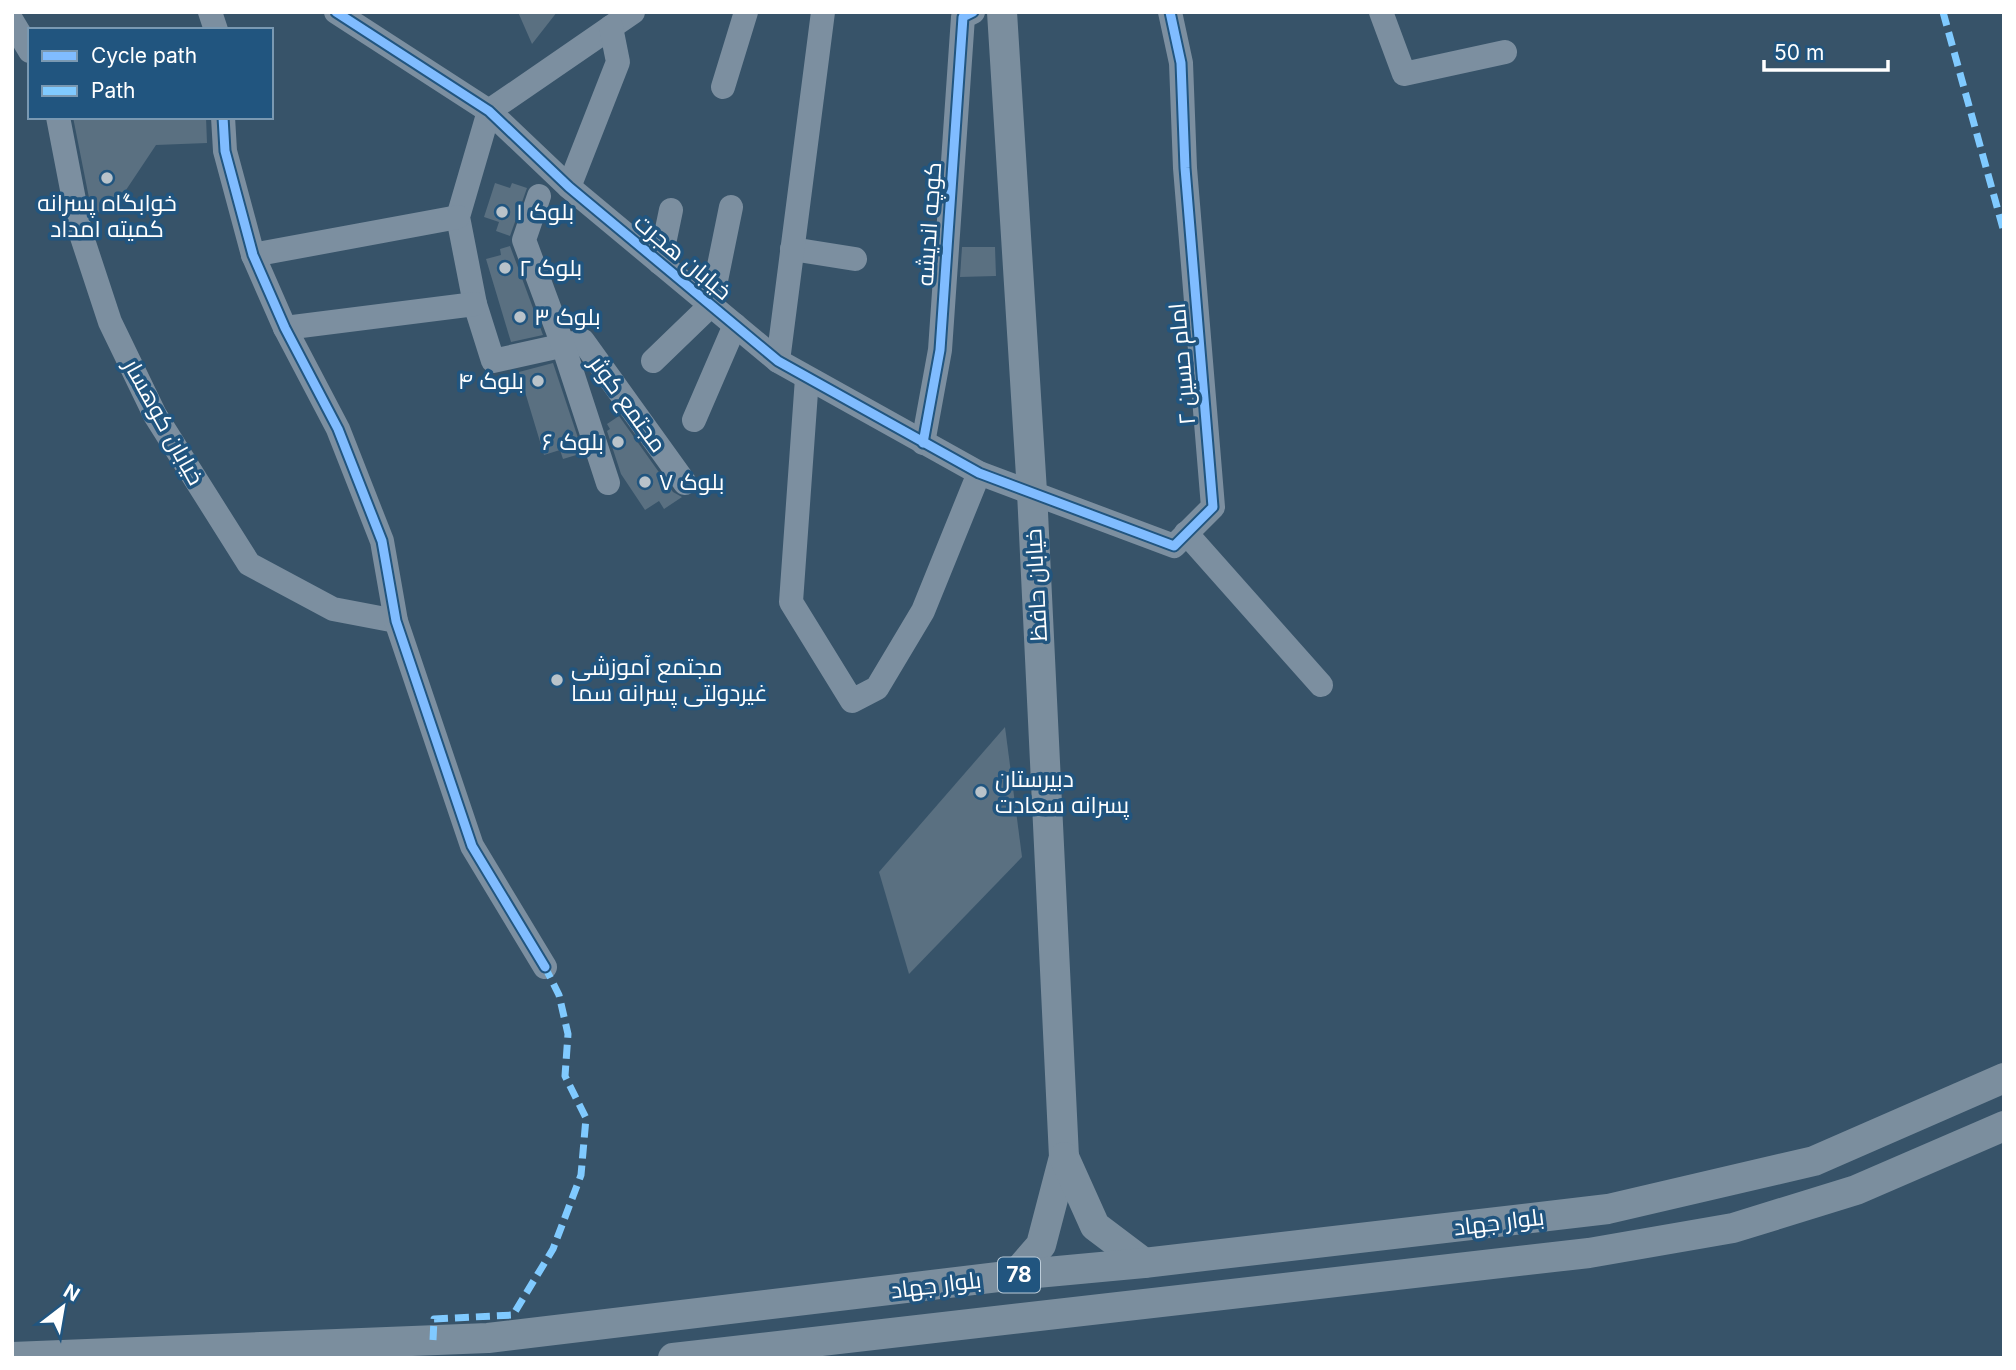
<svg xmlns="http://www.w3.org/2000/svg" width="2016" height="1370" font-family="Inter,Cairo,sans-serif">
<rect width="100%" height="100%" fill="#375369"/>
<g fill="#5a7081">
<polygon points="518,12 557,12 532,44"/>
<polygon points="73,117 206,117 207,143 156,145 112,211 92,213"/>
<polygon points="495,183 510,188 512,183 527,188 510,236 496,231 499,222 484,217"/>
<polygon points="510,246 543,335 511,342 486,259 501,255 500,249"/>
<polygon points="962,247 995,247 996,276 960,277"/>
<polygon points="553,363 583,453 563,459 560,450 544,455 519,372"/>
<polygon points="619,416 673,492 682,497 664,509 659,501 645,510 621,474 607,431 610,429 607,424"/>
<polygon points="1005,727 1022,857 909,974 879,872"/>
</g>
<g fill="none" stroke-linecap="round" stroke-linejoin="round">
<g stroke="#7c8fa0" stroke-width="24">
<polyline points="210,12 216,30"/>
<polyline points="336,12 489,111 569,187 778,361 979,473 1174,546 1213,507 1185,168 1181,63 1170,12"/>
<polyline points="633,12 489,111 458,217 475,304 493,361 583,341 685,483"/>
<polyline points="1381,12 1404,74 1505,52"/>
<polyline points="12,21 30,51"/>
<polyline points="723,87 746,12"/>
<polyline points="58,117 80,231 110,322 155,415 249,564 333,609 396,621"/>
<polyline points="223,117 225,151 253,255 285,328 338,429 382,541 396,621 472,846 545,967"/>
<polyline points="569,187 618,62 611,27"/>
<polyline points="539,196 524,240 563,345 608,483"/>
<polyline points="792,249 855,259"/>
<polyline points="253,255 458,217"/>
<polyline points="660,263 671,210"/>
<polyline points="285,328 475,304"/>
<polyline points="653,361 711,305 731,207"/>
<polyline points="778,361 823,12"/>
<polyline points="807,378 791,602 852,701 877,688 923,611 979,473"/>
<polyline points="694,420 735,325"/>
<polyline points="923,443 940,350 963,17 973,12"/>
<polyline points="1186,533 1321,685"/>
</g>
<g stroke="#7b8e9e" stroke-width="30">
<polyline points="1002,12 1032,492 1064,1157 1041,1245 1015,1275"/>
<polyline points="1064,1157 1095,1226 1144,1263"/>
<polyline points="12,1357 488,1338 1015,1275 1144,1263 1608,1209 1814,1161 2004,1078"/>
<polyline points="673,1358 1589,1253 1733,1228 1856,1190 2004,1126"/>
</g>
<g stroke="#80caff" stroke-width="7" stroke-dasharray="14 7" stroke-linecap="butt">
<polyline points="1943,12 2004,232"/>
<polyline points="433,1340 434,1319 513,1315 553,1249 581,1175 586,1118 565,1076 568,1034 559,995 545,967"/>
</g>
<g stroke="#21557f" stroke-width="13">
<g id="cycleway">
<polyline points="336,12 489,111 569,187 778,361 979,473 1174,546 1213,507 1185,168 1181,63 1170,12"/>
<polyline points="223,117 225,151 253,255 285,328 338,429 382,541 396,621 472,846 545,967"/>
<polyline points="923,443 940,350 963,17 973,12"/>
</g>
</g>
<use href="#cycleway" stroke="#80bcff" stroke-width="9"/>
</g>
<g fill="#b9c3ca" stroke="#21557f" stroke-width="2.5">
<circle cx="107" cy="178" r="7"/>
<circle cx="502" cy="212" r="7"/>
<circle cx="505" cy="268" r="7"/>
<circle cx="520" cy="317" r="7"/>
<circle cx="538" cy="381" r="7"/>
<circle cx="618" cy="442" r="7"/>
<circle cx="645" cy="482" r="7"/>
<circle cx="557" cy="680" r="7"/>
<circle cx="981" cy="792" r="7"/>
</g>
<g text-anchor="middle" stroke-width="7" stroke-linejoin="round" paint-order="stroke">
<rect fill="#21557f" stroke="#bcccd9" stroke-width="2" x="998" y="1257.5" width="42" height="35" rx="5"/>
<g font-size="21" font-weight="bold" fill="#fff">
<text x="1019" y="1282">78</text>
</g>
<g font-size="23" fill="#fff" stroke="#21557f" text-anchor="start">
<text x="107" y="211" text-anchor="middle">خوابگاه پسرانه<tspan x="107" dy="26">کمیته امداد</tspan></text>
<text x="516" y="220">بلوک ۱</text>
<text x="519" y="276">بلوک ۲</text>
<text x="534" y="325">بلوک ۳</text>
<text x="524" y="389" text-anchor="end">بلوک ۴</text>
<text x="604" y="450" text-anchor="end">بلوک ۶</text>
<text x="659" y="490">بلوک ۷</text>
<text x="571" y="675">مجتمع آموزشی<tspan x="571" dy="26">غیردولتی پسرانه سما</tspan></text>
<text x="995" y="787">دبیرستان<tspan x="995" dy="26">پسرانه سعادت</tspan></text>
</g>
<g font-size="23" fill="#fff" stroke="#21557f">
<text transform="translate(929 224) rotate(-86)" y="8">کوچه اندیشه</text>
<text transform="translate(683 257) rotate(40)" y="8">خیابان هجرت</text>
<text transform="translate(1182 364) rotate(-95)" y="8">امام حسین ۲</text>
<text transform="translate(628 404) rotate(54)" y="8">مجتمع کوثر</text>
<text transform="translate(164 422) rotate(61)" y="8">خیابان کوهسار</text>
<text transform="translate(1036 585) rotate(-93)" y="8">خیابان حافظ</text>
<text transform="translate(1499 1222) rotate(-7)" y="8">بلوار جهاد</text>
<text transform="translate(936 1285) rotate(-7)" y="8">بلوار جهاد</text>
</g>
</g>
<rect width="2016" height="1370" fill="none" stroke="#ffffff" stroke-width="28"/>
<rect x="28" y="28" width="245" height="91" fill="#21557f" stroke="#7a99b2" stroke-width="2"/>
<rect x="42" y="51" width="35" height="10" fill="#80bcff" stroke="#7a99b2" stroke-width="2"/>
<text x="91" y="63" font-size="21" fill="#ffffff">Cycle path</text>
<rect x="42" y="86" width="35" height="10" fill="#80caff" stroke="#7a99b2" stroke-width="2"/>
<text x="91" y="98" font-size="21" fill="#ffffff">Path</text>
<g transform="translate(63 1307) rotate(31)" stroke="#21557f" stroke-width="5" paint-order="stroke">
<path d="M0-5L12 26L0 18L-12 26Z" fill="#ffffff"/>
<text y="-10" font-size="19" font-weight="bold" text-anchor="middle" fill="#ffffff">N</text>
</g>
<path d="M1764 60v10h124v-10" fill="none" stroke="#ffffff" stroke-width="3.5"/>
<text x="1774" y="60" font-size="21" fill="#ffffff" stroke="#21557f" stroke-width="5" paint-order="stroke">50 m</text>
</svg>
